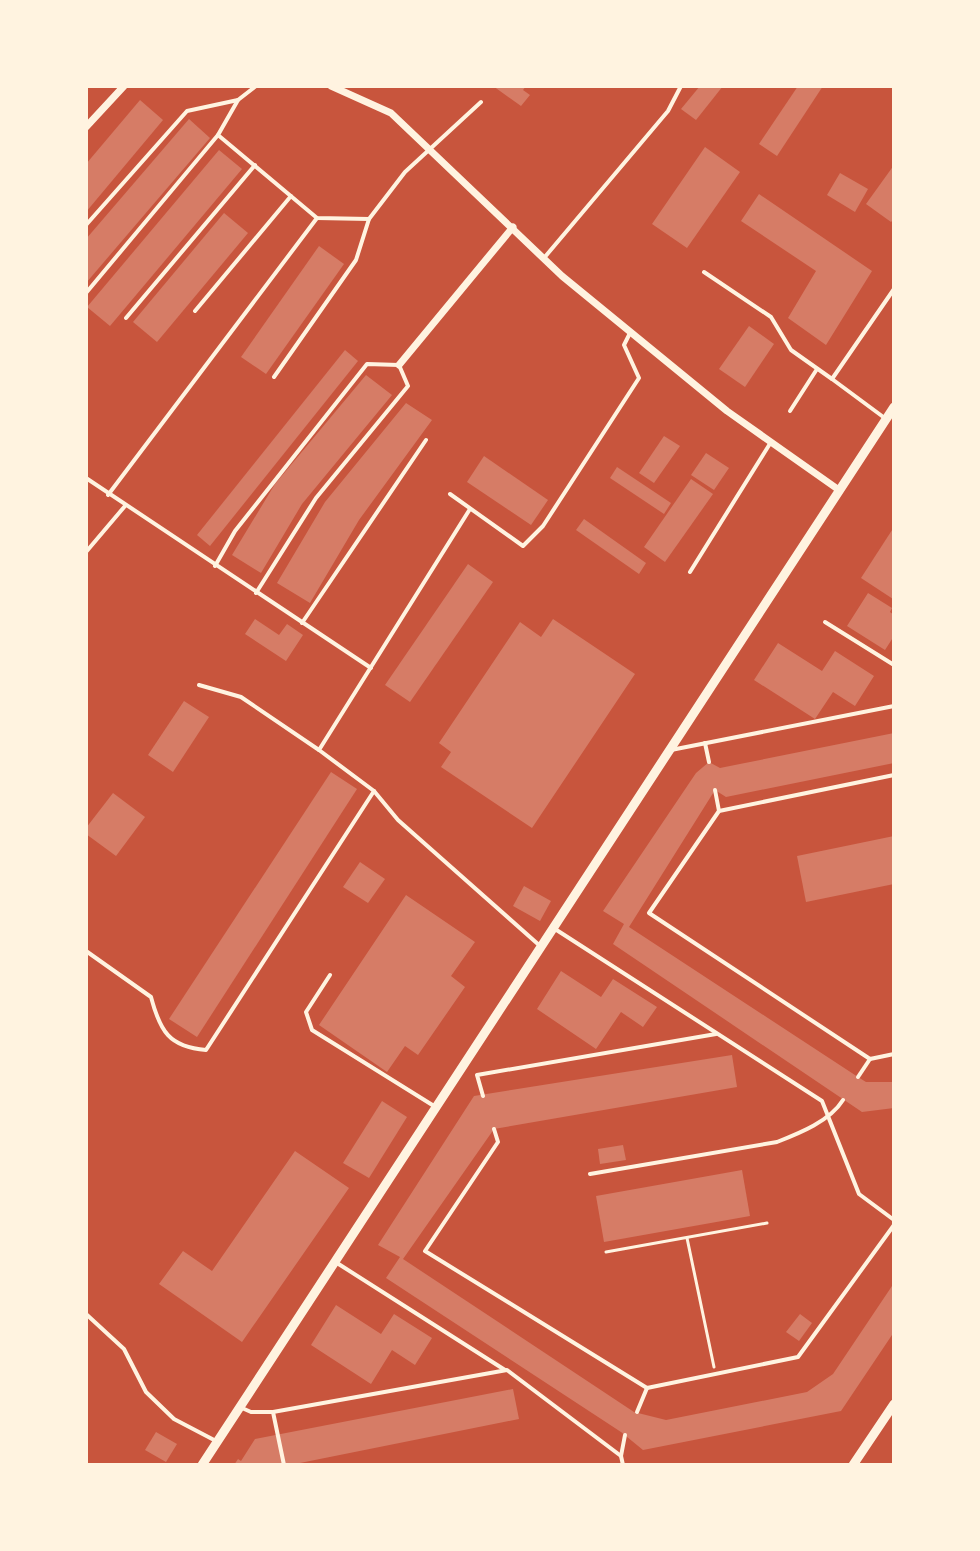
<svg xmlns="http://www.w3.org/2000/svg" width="980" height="1551" font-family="Overpass,sans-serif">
<rect width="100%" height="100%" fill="#c8553d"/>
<g fill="#d67c66">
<polygon points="493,86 526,86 523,90 530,95 521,106"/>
<polygon points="700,86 723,86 696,120 681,109"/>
<polygon points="798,86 823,86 777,156 759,144"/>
<polygon points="140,100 163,120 86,212 86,164"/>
<polygon points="189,119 210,138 86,283 86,239"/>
<polygon points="705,147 740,172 687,248 652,224"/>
<polygon points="219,150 242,169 110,326 87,307"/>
<polygon points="894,165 894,219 891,222 866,204"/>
<polygon points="840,173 868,189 855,212 827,195"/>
<polygon points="759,194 872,271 826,345 788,318 816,271 741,221"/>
<polygon points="224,213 248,233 157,342 133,322"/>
<polygon points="319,246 344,264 266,374 241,357"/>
<polygon points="749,326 774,344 745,387 719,369"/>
<polygon points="345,350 358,361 210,546 197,535"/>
<polygon points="366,375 392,395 302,504 261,573 232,555 275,484"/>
<polygon points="406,403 432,420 359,520 310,603 277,583 325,502"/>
<polygon points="664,436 680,446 654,483 639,473"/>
<polygon points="706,453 729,468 714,490 691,475"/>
<polygon points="484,456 548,500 531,525 467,482"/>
<polygon points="617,467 671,503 664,514 610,478"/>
<polygon points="691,479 713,494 665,562 644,547"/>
<polygon points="584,519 646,563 639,574 576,530"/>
<polygon points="894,527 894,596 893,599 861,578"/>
<polygon points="468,564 493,582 410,702 385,685"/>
<polygon points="868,593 892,608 890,612 894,615 894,636 885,650 847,626"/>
<polygon points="255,619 279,635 287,624 303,635 286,661 245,634"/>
<polygon points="553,619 635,674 532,828 441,767 451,752 439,743 520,622 541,637"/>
<polygon points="778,643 822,671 835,651 874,676 855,706 833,692 815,719 754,680"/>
<polygon points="184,701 209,717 173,772 148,755"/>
<polygon points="894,733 894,763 726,797 715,790 629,927 858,1077 866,1082 894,1082 894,1108 862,1112 613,944 624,924 603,911 696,773 709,762 720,768"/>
<polygon points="331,772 357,789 197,1037 169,1019"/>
<polygon points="113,793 145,817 116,856 86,834 86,828"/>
<polygon points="894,836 894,884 806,902 797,856"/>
<polygon points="360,862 385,879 368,903 343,887"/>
<polygon points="524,886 551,901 540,921 513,906"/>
<polygon points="406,895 475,942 451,976 465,987 418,1055 405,1046 387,1072 319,1025"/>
<polygon points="561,971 601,997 613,979 657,1007 643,1027 621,1012 596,1049 537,1009"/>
<polygon points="732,1055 737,1087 494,1129 403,1259 634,1412 666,1420 807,1392 833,1374 894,1283 894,1332 841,1411 643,1450 621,1432 386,1278 400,1257 378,1245 474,1096"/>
<polygon points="382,1101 407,1117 369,1178 343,1163"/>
<polygon points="623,1145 626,1160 600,1164 598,1149"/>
<polygon points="295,1151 349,1188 242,1342 159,1284 183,1251 212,1271"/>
<polygon points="742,1170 750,1216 604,1242 596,1196"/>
<polygon points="336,1305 381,1334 394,1314 432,1338 415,1365 392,1350 371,1384 311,1345"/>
<polygon points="800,1314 812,1323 799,1341 786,1332"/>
<polygon points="513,1389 519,1419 290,1465 234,1465 238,1459 241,1461 255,1439"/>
<polygon points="156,1432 177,1444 166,1462 145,1450"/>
</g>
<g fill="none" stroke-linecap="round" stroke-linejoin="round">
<g stroke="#fff3e0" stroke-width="3">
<polyline points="687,1238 714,1367"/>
<polyline points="606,1252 767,1223"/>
</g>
<g stroke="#fff3e0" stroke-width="4">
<polyline points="256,86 238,100 218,135 317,218 369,219 405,172 481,102"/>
<polyline points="86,225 187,111 238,100"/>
<polyline points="544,258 668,111 681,86"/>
<polyline points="704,272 771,317 791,350 832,379"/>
<polyline points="86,293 218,135"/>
<polyline points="195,311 291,196"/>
<polyline points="126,318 255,165"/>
<polyline points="274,377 356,260 369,219"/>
<polyline points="790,411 817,369"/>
<polyline points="886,419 832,379 894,289"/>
<polyline points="86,478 371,668"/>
<polyline points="450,494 523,546 543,526 639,378 624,345 630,333"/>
<polyline points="108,495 317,218"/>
<polyline points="470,509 319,750 374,791 398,820 539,945"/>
<polyline points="86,552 125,506"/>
<polyline points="215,566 235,531 367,364 399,365 408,386 316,498 256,593"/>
<polyline points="690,572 771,442"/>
<polyline points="825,622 894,665"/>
<polyline points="302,623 426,440"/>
<polyline points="199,685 241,697 319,750"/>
<polyline points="705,743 709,762"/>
<polyline points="671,750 894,706"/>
<polyline points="894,775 719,811 649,913 870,1059 894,1054"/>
<polyline points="715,790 719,811"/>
<polyline points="555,929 822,1101 859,1194 894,1220"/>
<path d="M86 951 151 997C160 1031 169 1047 206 1050L374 791"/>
<polyline points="330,975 306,1012 312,1030 434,1106"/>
<polyline points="858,1077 870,1059"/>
<polyline points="483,1096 477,1075 716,1034"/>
<polyline points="494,1129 498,1142 425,1251 647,1388 798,1357 894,1225"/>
<path d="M590 1174 777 1142C800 1133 830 1121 843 1100"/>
<polyline points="337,1263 505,1370"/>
<polyline points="86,1314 124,1349 146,1392 174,1419 216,1441"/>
<polyline points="242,1408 251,1412 272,1412"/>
<polyline points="637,1412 647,1388"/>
<polyline points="621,1456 625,1435"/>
<polyline points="284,1465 273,1412 507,1370 621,1456 623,1465"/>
</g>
<g stroke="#fff3e0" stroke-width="7">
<polyline points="331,86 391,113 562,276 727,411 839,490"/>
<polyline points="86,127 124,86"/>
<polyline points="399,365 513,227"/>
</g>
<g stroke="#fff3e0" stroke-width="9">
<polyline points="202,1465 894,407"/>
<polyline points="853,1465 894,1404"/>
</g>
</g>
<rect width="980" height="1551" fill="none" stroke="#fff3e0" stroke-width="176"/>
</svg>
